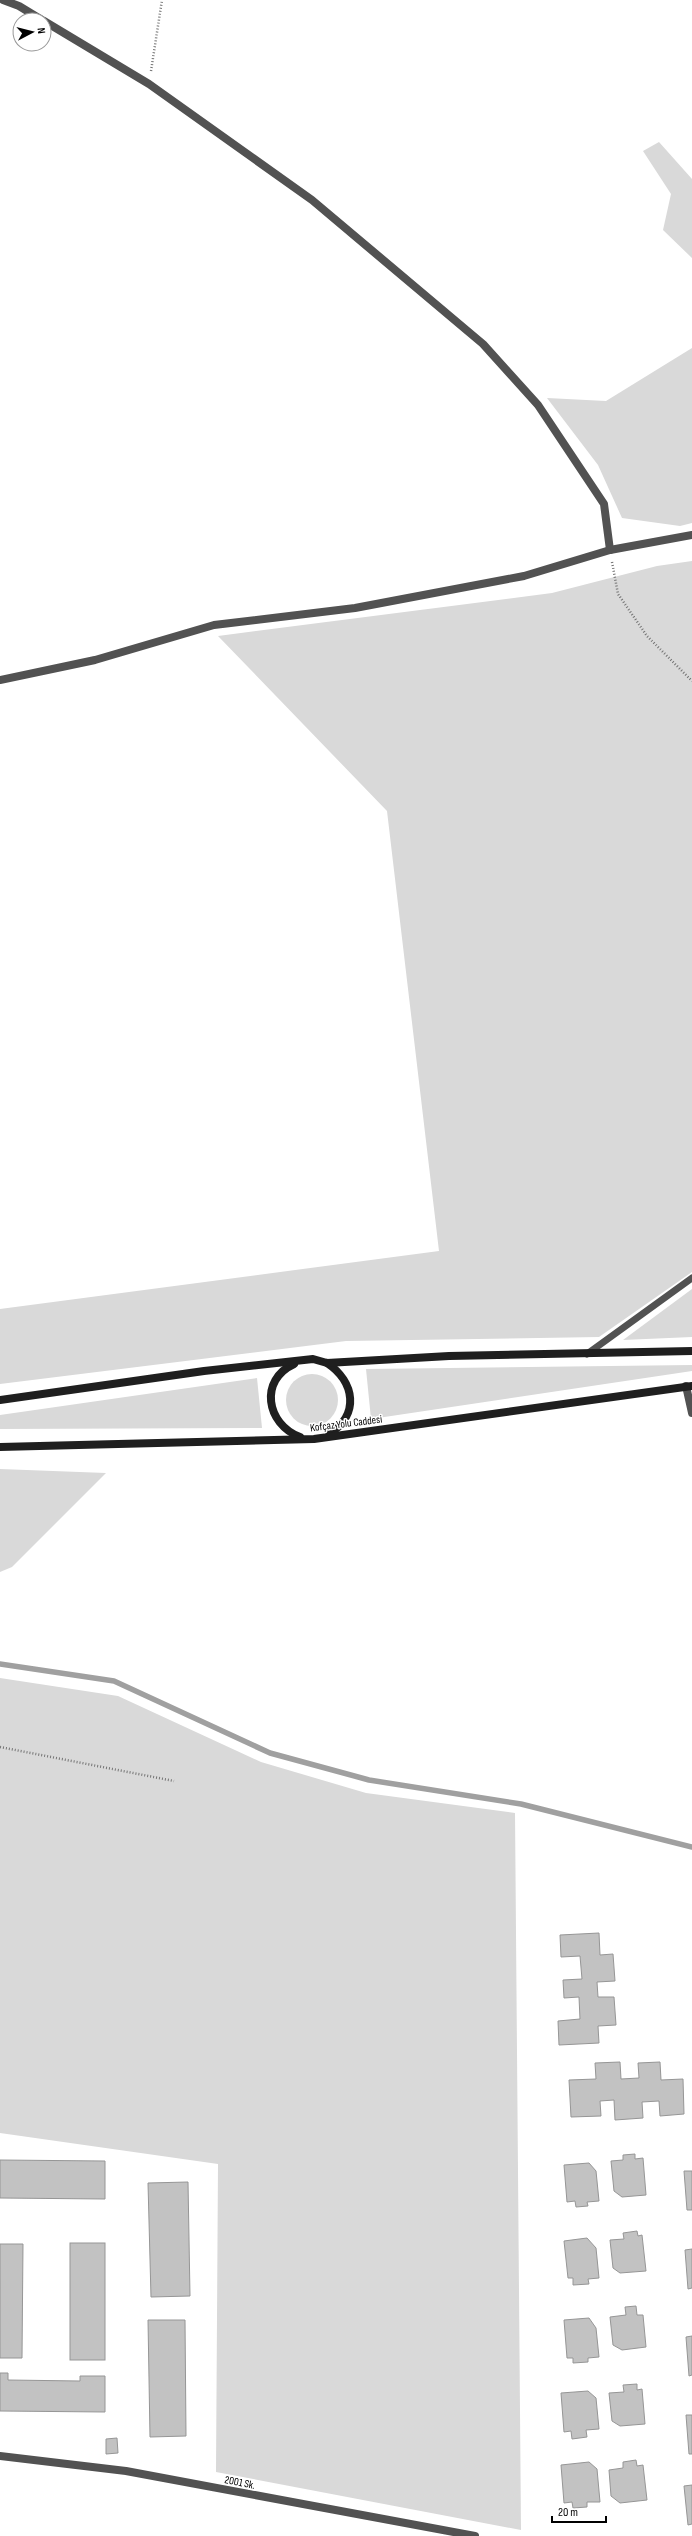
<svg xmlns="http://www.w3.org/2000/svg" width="692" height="2536" font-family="'Sofia Sans Condensed',sans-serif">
<rect width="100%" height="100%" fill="#fff"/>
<g fill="#d9d9d9">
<polygon points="659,142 692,179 692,258 663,230 671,194 643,151"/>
<polygon points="692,348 692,523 680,526 622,518 598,465 547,398 606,401"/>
<polygon points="692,561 692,1272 599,1337 346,1341 0,1384 0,1309 439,1251 387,811 218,636 552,593 657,566"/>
<polygon points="692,1289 692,1337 623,1340"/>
<polygon points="692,1365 692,1371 371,1419 366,1369"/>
<circle cx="312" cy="1400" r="26"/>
<polygon points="257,1378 262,1428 0,1429 0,1415"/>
<polygon points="0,1469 106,1473 12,1567 0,1572"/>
<polygon points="0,1678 118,1696 261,1762 366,1793 515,1813 521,2530 216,2472 218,2164 0,2133"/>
</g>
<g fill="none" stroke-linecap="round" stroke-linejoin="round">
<polyline stroke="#a0a0a0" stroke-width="5.5" points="0,1664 114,1681 270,1753 369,1780 521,1804 692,1847"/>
</g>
<g fill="#c2c2c2" stroke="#969696">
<polygon points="599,1933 600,1955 613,1954 615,1981 597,1982 598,1997 614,1997 616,2025 598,2026 599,2043 559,2045 558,2021 580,2019 579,1997 564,1998 563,1980 582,1979 580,1956 561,1957 560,1935"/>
<polygon points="620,2062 621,2079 639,2078 638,2063 660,2062 661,2080 683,2079 684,2114 660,2116 659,2101 642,2102 643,2118 615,2120 614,2100 600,2101 601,2116 571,2117 569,2080 596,2079 595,2063"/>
<polygon points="635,2154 635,2159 643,2158 646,2195 622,2197 614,2191 611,2161 623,2160 623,2155"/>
<polygon points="0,2160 105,2161 105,2199 0,2198"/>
<polygon points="589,2163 596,2171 599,2201 587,2202 588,2206 576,2207 575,2201 567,2202 564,2165"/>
<polygon points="684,2171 692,2171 692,2210 687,2210"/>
<polygon points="188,2182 190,2296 151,2297 148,2183"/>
<polygon points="637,2231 638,2236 642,2235 646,2271 620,2273 613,2268 610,2240 624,2239 623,2233"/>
<polygon points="587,2238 596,2248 599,2278 588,2279 589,2284 573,2285 573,2278 568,2278 564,2241"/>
<rect x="70" y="2243" width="35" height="117"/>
<polygon points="0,2244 23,2244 22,2358 0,2358"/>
<polygon points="692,2249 692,2288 688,2289 685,2250"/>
<polygon points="636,2306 637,2315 643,2315 646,2347 622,2350 613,2345 610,2317 626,2315 625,2307"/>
<polygon points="589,2318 596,2328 599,2357 588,2358 588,2362 573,2363 573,2358 567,2358 564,2320"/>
<polygon points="148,2320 185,2320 186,2436 150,2437"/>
<polygon points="692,2336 692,2375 689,2376 686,2337"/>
<polygon points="0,2373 8,2373 8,2380 80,2381 80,2376 105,2376 105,2412 0,2411"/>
<polygon points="637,2384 637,2390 642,2389 645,2424 620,2426 612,2421 609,2393 624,2392 623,2385"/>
<polygon points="588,2391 596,2398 599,2429 586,2430 587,2437 572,2439 571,2431 564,2432 561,2393"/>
<polygon points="686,2415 692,2415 692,2454 689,2454"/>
<polygon points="117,2438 118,2453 106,2454 106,2439"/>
<polygon points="636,2460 637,2466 643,2465 647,2500 620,2503 611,2496 609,2470 623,2468 623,2462"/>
<polygon points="589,2462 597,2469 600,2502 587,2502 587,2507 573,2508 572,2502 564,2503 561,2465"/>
<polygon points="692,2485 692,2524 688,2525 684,2486"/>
</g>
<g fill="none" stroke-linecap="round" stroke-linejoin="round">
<g stroke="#747474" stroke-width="2.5" stroke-dasharray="1 2" stroke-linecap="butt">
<polyline points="151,71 162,0"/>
<polyline points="612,562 618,594 647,636 692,681"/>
<polyline points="0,1747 174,1781"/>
</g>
<polyline stroke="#525252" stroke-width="7" points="587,1354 692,1278"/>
<g stroke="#525252" stroke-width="8">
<polyline points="3,0 19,6 42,20"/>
<polyline points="44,21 149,84 312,200 483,344 538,405 604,504 610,550"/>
<polyline points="0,680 95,660 214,625 355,608 524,576 610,550 692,535"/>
<polyline points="686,1386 692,1413"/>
<polyline points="0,2456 126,2471 475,2536"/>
</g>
<g stroke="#1f1f1f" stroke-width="8">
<path d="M327 1363C355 1382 360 1415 329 1434"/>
<path d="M294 1364C259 1380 266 1424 300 1437"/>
<polyline points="0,1400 204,1371 313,1359 327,1363 449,1356 692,1351"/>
<polyline points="0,1447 314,1439 692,1386"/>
</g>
</g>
<g text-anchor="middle" stroke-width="3" stroke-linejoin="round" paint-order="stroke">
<g font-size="11" fill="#000" stroke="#fff">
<text transform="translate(346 1423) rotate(-7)" y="4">Kofçaz Yolu Caddesi</text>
<text transform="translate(240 2482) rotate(11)" y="4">2001 Sk.</text>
</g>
</g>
<g transform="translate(32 32) rotate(83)"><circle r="19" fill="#ffffff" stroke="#999999"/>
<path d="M0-3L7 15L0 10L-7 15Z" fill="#000000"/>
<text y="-6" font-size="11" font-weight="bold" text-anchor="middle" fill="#000000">N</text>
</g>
<path d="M552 2516v6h54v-6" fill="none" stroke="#000000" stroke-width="2"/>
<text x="558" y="2516" font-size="12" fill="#000000" stroke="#ffffff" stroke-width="3" paint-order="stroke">20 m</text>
</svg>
